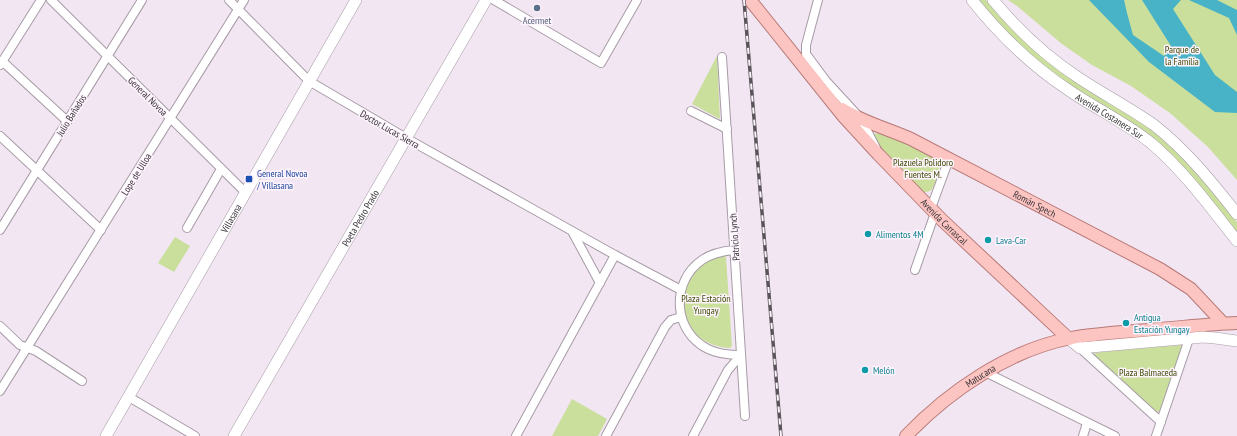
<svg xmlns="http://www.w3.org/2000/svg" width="1237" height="436" font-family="'PT Sans Narrow',sans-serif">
<rect width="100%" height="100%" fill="#f2e6f2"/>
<g fill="#cadf9c">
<polygon points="974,0 986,0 999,16 1034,50 1169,142 1209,185 1237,222 1237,237 1168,154 1031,59"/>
<polygon points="1008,0 1237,0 1237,180 1208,147 1170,113 1131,86 1092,65 1062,44 1017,6"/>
<polygon points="717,56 720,119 692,104"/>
<path d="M884 132 940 160C941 165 936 184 932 189 929 193 924 192 920 191L909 182 910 176 893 160H888L873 136 874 134Z"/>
<polygon points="175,237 190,246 174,272 158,263"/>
<path d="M724 255 726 257 732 346 730 348C707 347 685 332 683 308 682 304 683 299 684 295 684 286 689 274 696 268 705 261 713 258 724 255Z"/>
<polygon points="1181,345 1183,346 1162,409 1158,412 1154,411 1092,354 1101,352"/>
<polygon points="572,399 607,419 598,436 552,436"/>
</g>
<g fill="#48b3c7">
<polygon points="1089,0 1124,0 1127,13 1133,35 1164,56 1171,46 1142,0 1181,0 1173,9 1215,75 1237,92 1237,113 1215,112 1149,62"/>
<polygon points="1189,0 1217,0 1237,10 1237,35 1229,18"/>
</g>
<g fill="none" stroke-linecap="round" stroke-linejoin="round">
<g stroke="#a69ba6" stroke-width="10">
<g id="street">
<polyline points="51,0 245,192"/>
<polyline points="229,0 309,81 413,142 615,255 681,290"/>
<polyline points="494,0 601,63 637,0"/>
<polyline points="818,0 806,45 806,54 826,81 861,119 876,148"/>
<polyline points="722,57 745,416"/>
<polyline points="2,61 67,121"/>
<polyline points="0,65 41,0"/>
<polyline points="691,111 727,129"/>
<polyline points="0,136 101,230"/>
<polyline points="931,208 949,159"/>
<polyline points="187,228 221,169"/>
<polyline points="0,230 142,0"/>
<polyline points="573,233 600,283"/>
<path d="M734 250C723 251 712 253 702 260 670 282 673 332 708 349 718 354 730 355 741 355"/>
<polyline points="915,270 935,213"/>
<polyline points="0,326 20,345 36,351 82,381"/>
<polyline points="1080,348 1161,422"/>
<polyline points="985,372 1115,436"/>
<polyline points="0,391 244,0"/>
<polyline points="129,397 195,436"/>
<polyline points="516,436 615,255"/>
<polyline points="606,436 665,327 671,320 681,317"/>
<polyline points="693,436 728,370 741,355"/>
<polyline points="1083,436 1087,423"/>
<polyline points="1156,436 1189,339"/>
</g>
</g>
<g stroke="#a69ba6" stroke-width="12">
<g id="secondary">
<path id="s1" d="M972 0C999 34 1031 65 1067 89 1094 108 1125 122 1151 143 1184 171 1210 207 1237 241"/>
<path d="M993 0C1018 30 1047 57 1079 78 1103 94 1130 108 1154 125 1186 150 1212 182 1237 214"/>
<polyline points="1069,339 1080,348 1203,337 1215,338 1237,341"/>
<path id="s2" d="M106 436 356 0"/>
<path id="s3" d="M234 436 486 0"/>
</g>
</g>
<g stroke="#b77977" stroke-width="14">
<g id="primary">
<path id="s4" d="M750 0 844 117 878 154 942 220 1069 339"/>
<path id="s5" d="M842 109C863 122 888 129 911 139L1160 269 1191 289 1223 323"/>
<path id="s6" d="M906 436C949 391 1009 350 1071 338 1099 333 1129 332 1158 329 1184 327 1211 324 1237 323"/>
</g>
</g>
<use href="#street" stroke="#fff" stroke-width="8"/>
<use href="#secondary" stroke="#fff" stroke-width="11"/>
<use href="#primary" stroke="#fdc5c2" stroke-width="12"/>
<g stroke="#5a545a" stroke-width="3.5">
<polyline id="rail" points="744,0 781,436"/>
</g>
<use href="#rail" stroke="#fef4fe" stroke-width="2" stroke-dasharray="6" stroke-linecap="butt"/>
</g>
<circle fill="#5c6f8a" stroke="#fef4fe" stroke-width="1.5" cx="537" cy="8" r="4"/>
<rect fill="#1a4fb4" stroke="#fef4fe" stroke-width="1.5" x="245" y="175" width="8" height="8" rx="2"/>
<g fill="#0f9aa8" stroke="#fef4fe" stroke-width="1.5">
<circle cx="868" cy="234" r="4"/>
<circle cx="988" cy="240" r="4"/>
<circle cx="1126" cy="323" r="4"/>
<circle cx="865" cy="370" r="4"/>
</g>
<g text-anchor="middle" stroke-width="3" stroke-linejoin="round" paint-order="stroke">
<g font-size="10" fill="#4e5e75" stroke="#fef4fe">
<text x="537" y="24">Acermet</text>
</g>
<g font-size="10" fill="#3b4a00" stroke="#fef4fe">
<text x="1182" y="53">Parque de<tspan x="1182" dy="12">la Familia</tspan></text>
<text x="923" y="166">Plazuela Polidoro<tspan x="923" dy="12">Fuentes M.</tspan></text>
<text x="706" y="302">Plaza Estación<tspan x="706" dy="12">Yungay</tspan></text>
<text x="1148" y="376">Plaza Balmaceda</text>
</g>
<g font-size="10" fill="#373237" stroke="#fef4fe">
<text transform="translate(148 96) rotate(45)" y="4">General Novoa</text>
<text transform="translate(71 115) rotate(-58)" y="4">Julio Bañados</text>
<text dy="4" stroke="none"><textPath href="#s1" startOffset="181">Avenida Costanera Sur</textPath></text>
<text transform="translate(390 129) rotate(30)" y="4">Doctor Lucas Sierra</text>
<text transform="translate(136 174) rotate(-58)" y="4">Lope de Ulloa</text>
<text dy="4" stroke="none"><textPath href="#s5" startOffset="215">Román Spech</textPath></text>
<text dy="4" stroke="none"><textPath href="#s2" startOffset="251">Villasana</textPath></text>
<text dy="4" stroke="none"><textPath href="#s3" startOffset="252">Poeta Pedro Prado</textPath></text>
<text dy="4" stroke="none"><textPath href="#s4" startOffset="295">Avenida Carrascal</textPath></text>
<text transform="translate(734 237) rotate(-94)" y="4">Patricio Lynch</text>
<text dy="4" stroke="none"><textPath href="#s6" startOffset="96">Matucana</textPath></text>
</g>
<g font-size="10" fill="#164399" stroke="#fef4fe" text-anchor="start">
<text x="257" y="177">General Novoa<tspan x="257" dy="12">/ Villasana</tspan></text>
</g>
<g font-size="10" fill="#0d838f" stroke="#fef4fe" text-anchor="start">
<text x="876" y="238">Alimentos 4M</text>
<text x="996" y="244">Lava-Car</text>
<text x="1134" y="321">Antigua<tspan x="1134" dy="12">Estación Yungay</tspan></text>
<text x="873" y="374">Melón</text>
</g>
</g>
</svg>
